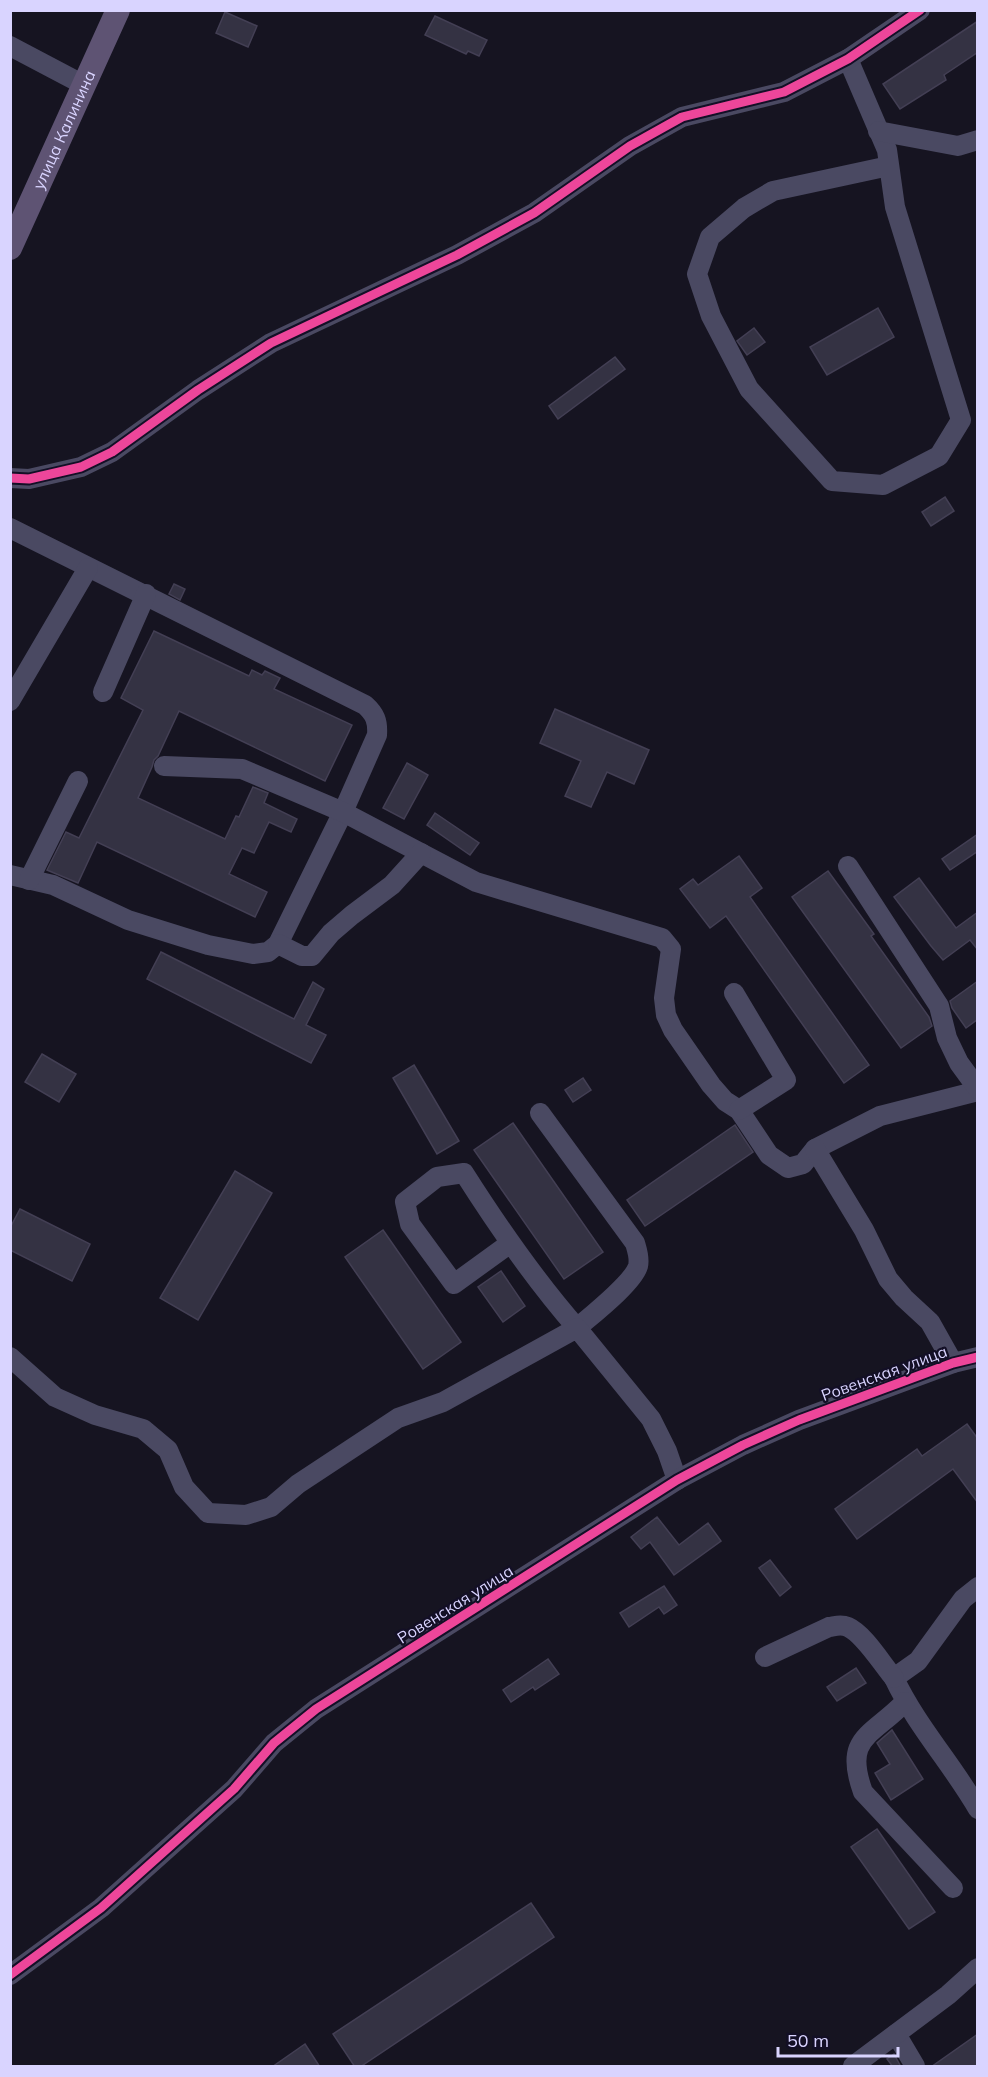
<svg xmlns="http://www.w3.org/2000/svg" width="988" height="2077" font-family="Mulish,sans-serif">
<rect width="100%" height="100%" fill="#161421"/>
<g fill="#343243" stroke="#433f54" stroke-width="1.5">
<polygon points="225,12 257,26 248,47 216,33"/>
<polygon points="435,16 487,40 479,56 468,51 466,54 425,35"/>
<polygon points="978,21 978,52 944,75 946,80 900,109 883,84"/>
<polygon points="878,308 894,337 827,375 810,347"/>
<polygon points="754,328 765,342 747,355 737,341"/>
<polygon points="615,357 625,369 558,419 549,406"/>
<polygon points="945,497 954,511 931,526 922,512"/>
<polygon points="174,584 185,589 180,600 169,594"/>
<polygon points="154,631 249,676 252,670 262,675 265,671 280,678 274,689 352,725 325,781 179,711 158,756 154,760 152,767 138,798 225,839 236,816 239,817 253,787 268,793 264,803 297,819 291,832 269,822 254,853 242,848 229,874 267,892 255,917 97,842 78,883 47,870 66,832 79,838 143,710 121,698"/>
<polygon points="555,709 649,750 634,784 607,772 591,807 565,796 581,761 540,743"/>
<polygon points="407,763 428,775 404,819 383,808"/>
<polygon points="435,813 479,843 470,855 427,825"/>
<polygon points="978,834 978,851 950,870 942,859"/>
<polygon points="739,856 762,888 750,897 869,1065 844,1083 726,916 710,928 680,889 693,879 698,885"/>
<polygon points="828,871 874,934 871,936 929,1017 932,1026 901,1048 792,897"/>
<polygon points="919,878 956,928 978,912 978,950 970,940 943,960 931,946 894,897"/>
<polygon points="161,952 294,1019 313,982 324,989 306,1025 326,1035 311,1063 147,979"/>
<polygon points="978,981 978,1019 966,1028 952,1008 950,1001"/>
<polygon points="42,1054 76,1074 59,1102 25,1082"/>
<polygon points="414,1065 459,1141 437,1154 393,1078"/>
<polygon points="583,1078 591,1090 573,1102 565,1090"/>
<polygon points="513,1123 603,1252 564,1279 474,1150"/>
<polygon points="735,1125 753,1152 645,1226 627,1200"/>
<polygon points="235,1171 272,1193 198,1320 160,1298"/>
<polygon points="20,1209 90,1244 72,1281 10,1250 10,1228"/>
<polygon points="383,1230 461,1342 423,1369 345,1257"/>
<polygon points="501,1271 525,1306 503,1322 478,1287"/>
<polygon points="967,1424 978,1439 978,1503 953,1469 857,1539 835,1509 917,1449 922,1456"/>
<polygon points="657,1517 679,1545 708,1523 721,1541 674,1575 650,1542 641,1549 631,1537"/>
<polygon points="770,1560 791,1587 780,1596 759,1568"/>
<polygon points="664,1586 677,1605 664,1614 659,1607 629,1627 620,1613"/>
<polygon points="548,1659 559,1674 535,1690 533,1687 511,1702 503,1690"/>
<polygon points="856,1668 866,1683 837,1701 827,1687"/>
<polygon points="892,1730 923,1779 891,1800 875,1773 890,1764 877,1743"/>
<polygon points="877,1829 935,1912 909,1929 851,1847"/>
<polygon points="531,1903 554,1937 360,2067 355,2067 333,2034"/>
<polygon points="978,2034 978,2067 931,2067"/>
<polygon points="305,2044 320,2067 272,2067"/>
<polygon points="894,2054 901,2067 893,2067 887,2059"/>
</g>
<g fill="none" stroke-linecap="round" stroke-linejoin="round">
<g stroke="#4a4962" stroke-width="20">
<polyline points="10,46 84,85"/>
<polyline points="848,59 887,150 895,207 961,420 939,456 883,485 832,481 749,389 711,316 697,274 710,237 744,208 773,191 889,166"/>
<polyline points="878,131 958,146 978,140"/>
<polyline points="10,478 29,479 81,467 112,452 198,390 271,343 457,255 534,213 630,146 682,117 784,92 848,59 920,10"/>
<path d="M10 528 365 705C375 714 378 721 377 735L343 812 278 944 268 952 253 954 208 945 128 920 53 885 10 875"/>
<polyline points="103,692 146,594"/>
<polyline points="10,701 88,568"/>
<polyline points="164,766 242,769 343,812 476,882 662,938 671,949 664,998 666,1015 673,1030 711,1085 725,1101 739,1110 769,1155 788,1168 803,1164 815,1149 880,1116 978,1091"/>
<polyline points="848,866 939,1006 947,1038 959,1063 978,1089"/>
<polyline points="29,880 78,781"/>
<polyline points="278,944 302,956 312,956 331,933 352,915 392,885 421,853"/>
<polyline points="734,993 786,1080 739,1110"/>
<polyline points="815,1149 864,1230 888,1279 904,1298 930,1322 953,1363"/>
<path d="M509 1244 454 1284 410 1224 405 1202 437 1177 464 1173C499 1228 534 1279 577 1328 592 1315 633 1283 638 1266 640 1258 637 1250 635 1243L540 1113"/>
<polyline points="10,1357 55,1397 95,1415 143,1429 168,1450 184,1487 208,1513 246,1515 271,1507 298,1484 398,1418 443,1402 577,1328 651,1419 667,1451 677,1480"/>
<path d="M978 1587 963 1599 918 1661 894 1678C916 1725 952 1764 978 1809"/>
<path d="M765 1657 829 1627C836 1626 841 1624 848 1627 864 1634 882 1664 894 1678"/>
<path d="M905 1702C871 1737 843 1737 863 1792L953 1888"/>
<polyline points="10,1975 101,1908 234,1789 274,1743 316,1709 677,1480 743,1445 799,1420 953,1363 978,1357"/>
<polyline points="896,2034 915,2066"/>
<polyline points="853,2066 948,1995 978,1968"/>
</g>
<path stroke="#5e5373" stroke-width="24" id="s1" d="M10 248 118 10"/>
<g stroke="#130f26" stroke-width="13">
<g id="cycleway">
<polyline points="10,478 29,479 81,467 112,452 198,390 271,343 457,255 534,213 630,146 682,117 784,92 848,59 920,10"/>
<polyline points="10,1975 101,1908 234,1789 274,1743 316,1709 677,1480 743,1445 799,1420 953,1363 978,1357"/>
</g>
</g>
<use href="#cycleway" stroke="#ed469a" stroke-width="9"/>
</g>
<g text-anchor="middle" stroke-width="4.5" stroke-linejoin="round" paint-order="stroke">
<g font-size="16" fill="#d9d4ff" stroke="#130f26">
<text dy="6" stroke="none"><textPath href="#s1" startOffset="130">улица Калинина</textPath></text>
<text transform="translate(884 1373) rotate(-20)" y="6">Ровенская улица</text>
<text transform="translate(455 1604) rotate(-32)" y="6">Ровенская улица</text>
</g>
</g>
<rect width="988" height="2077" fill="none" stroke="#d9d4ff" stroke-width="24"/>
<path d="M778 2047v9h120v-9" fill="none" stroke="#d9d4ff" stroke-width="3"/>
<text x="787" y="2047" font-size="18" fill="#d9d4ff" stroke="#130f26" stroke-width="4.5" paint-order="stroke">50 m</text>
</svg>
